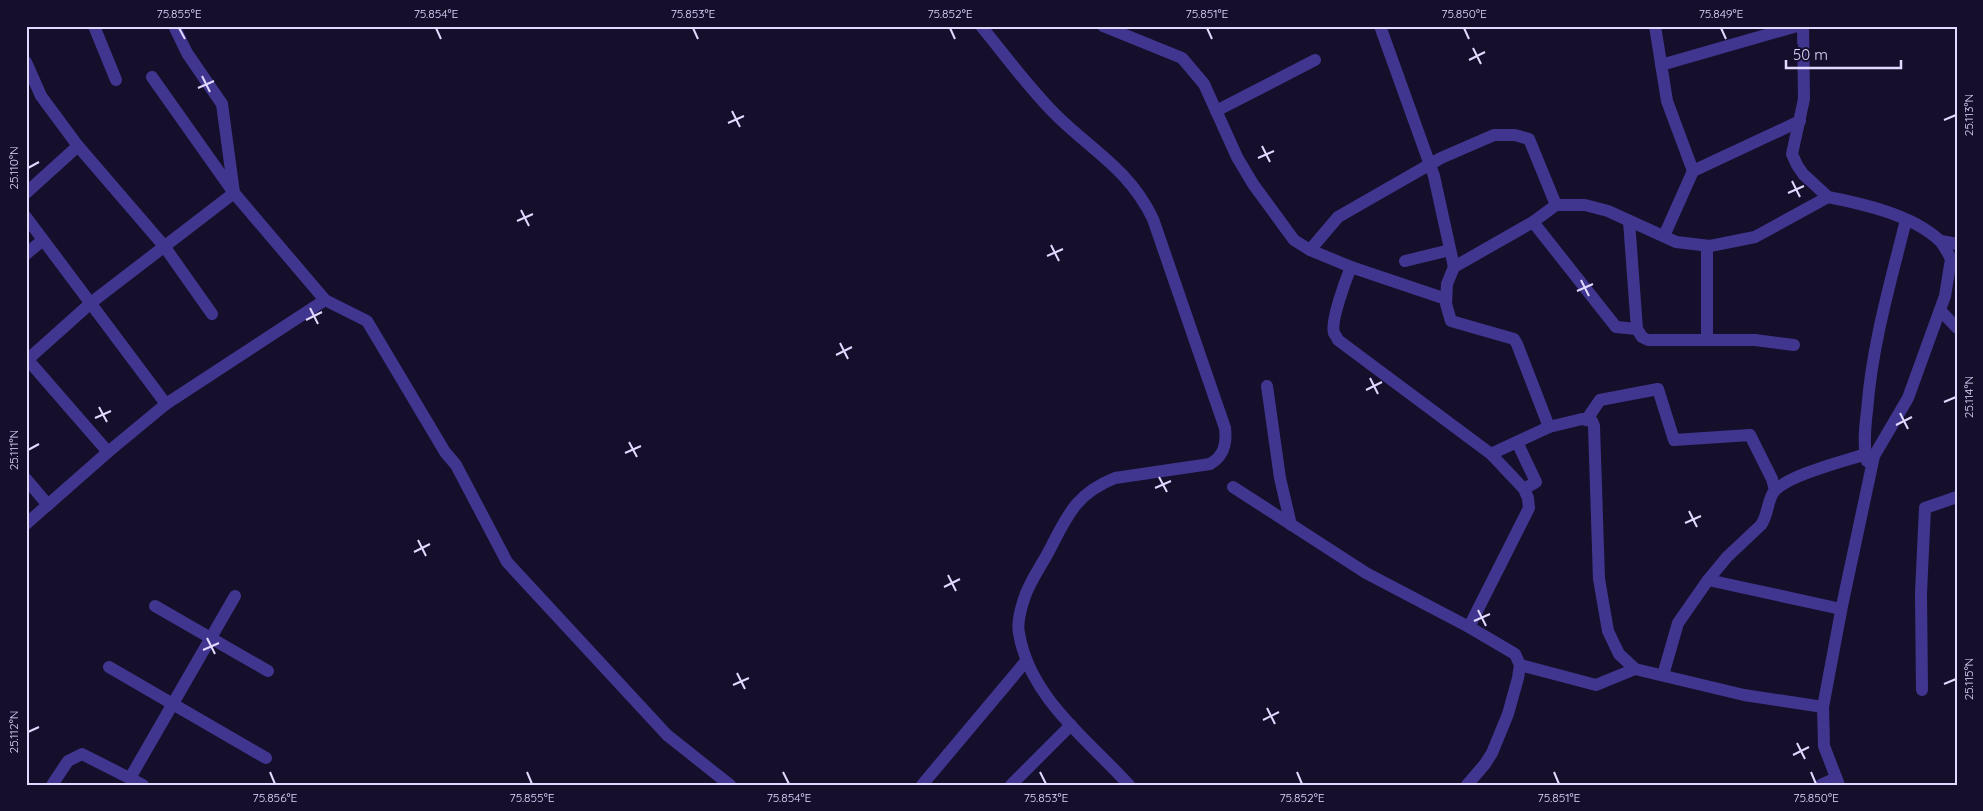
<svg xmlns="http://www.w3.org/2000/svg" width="1983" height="811" font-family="Quicksand,sans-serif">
<rect width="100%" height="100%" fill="#160f2c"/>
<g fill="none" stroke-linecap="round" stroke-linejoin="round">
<g stroke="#41368f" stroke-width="12">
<polyline points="94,26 116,80"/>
<path d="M981 26C1005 55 1028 87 1055 114 1092 151 1129 169 1153 219L1225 428C1227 444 1224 456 1210 464L1115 478C1077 493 1068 514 1050 549 1042 565 1029 582 1024 599 1021 608 1017 624 1019 633 1029 697 1088 740 1129 785"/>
<polyline points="1103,26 1182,58 1204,84 1237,157 1253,184 1294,240 1310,250 1351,267 1446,299"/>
<polyline points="1380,26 1434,176 1454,267"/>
<polyline points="1655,26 1667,101 1693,171"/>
<polyline points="1803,26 1804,99 1792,154 1797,165 1803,174 1828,197 1755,237 1710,246 1676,242 1608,211 1585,205 1556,205 1533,222 1454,267 1447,284 1446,304 1451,321 1514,339 1517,344 1549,427 1582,419 1592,421 1594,426 1599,579 1608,631 1619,654 1635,669 1744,695 1823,707"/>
<polyline points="26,62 41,96 78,146 164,246 212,314"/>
<polyline points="1661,65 1797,26"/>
<polyline points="1216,111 1315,60"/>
<polyline points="26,193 78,146"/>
<path d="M1828 197C1864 204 1912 215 1939 240 1944 245 1948 253 1951 259L1945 296 1908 398 1874 456 1842 606 1823 707 1824 746 1839 785"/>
<polyline points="26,217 166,404 108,452 26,524"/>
<polyline points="1629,221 1637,329 1642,337 1648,340 1755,340 1794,345"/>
<polyline points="1533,222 1616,327 1637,329"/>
<polyline points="1664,236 1693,171 1800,121"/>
<polyline points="1941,241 1957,244"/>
<polyline points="1707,246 1707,340"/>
<polyline points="1310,250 1338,217 1441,158 1494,135 1515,135 1529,139 1556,205"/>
<polyline points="26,254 43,240"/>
<polyline points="1405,261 1450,250"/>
<path d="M1351 267C1346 279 1330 322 1334 333 1334 333 1338 339 1338 340L1491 454 1524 489 1528 498 1529 508 1469 627"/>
<polyline points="325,300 367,321 445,452 456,465 507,562 667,735 730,785"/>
<polyline points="1940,310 1957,328"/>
<polyline points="28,360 108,452"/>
<polyline points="26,361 92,302 234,193 152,77"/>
<polyline points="1267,386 1280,478 1291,525"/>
<polyline points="166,404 325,300 234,193 222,104 187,53 174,26"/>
<polyline points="1587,419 1600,400 1658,389 1674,440 1750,435 1772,479 1775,490"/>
<polyline points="1517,442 1536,482 1524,489"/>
<polyline points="1491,454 1549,427"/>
<path d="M1867 461C1863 445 1865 427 1867 411 1872 345 1890 284 1906 220"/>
<polyline points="26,479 48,505"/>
<polyline points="1233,487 1366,573 1469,627 1515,654 1520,665 1518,678 1508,714 1492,753 1485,764 1467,785"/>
<polyline points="1708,580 1841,609"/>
<polyline points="155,606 268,671"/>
<polyline points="1520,665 1596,685 1635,669"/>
<polyline points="109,667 266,758"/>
<path d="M1663 675 1678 623 1708 580 1727 557 1761 525C1768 515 1767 503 1773 493 1784 476 1845 461 1866 454"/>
<polyline points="1922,690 1921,593 1925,508 1957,497"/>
<polyline points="130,778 235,596"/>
<polyline points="52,785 68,761 82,754 143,785"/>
<polyline points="922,785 1026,661"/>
<polyline points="1011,785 1071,725"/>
<polyline points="1821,785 1836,778"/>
</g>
</g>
<path fill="none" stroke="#e1d9ff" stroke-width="2" d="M179 28 185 39M436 28 441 39M693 28 698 39M950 28 955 39M1207 28 1212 39M1464 28 1469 39M1721 28 1726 39M1473 48 1481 64M1469 60 1485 52M202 76 210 92M198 88 214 81M732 111 740 127M1944 120 1956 115M728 123 744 116M1262 146 1270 162M1258 158 1274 151M28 168 39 162M1792 181 1800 197M1788 193 1804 186M521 210 529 226M517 221 533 214M1051 245 1059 261M1047 256 1063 249M1581 280 1589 296M1577 291 1593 284M310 308 318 324M306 320 322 312M840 343 848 359M836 355 852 347M1370 378 1378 394M1366 390 1382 382M1944 402 1956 397M99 407 107 422M1900 413 1908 429M95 418 111 411M1896 425 1912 417M629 442 637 457M28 450 39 444M625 453 641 446M1159 477 1167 492M1155 488 1171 481M1689 511 1697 527M1685 523 1701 516M418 540 426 556M414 552 430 544M948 575 956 591M944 587 960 579M1478 610 1486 626M1474 621 1490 614M207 638 215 654M203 650 219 643M737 673 745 689M1944 684 1956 679M733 685 749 678M1267 708 1275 724M1263 720 1279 712M28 732 39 727M1797 743 1805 759M1793 755 1809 747M270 772 275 784M527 772 532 784M783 772 789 784M1040 772 1046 784M1297 772 1302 784M1554 772 1559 784M1811 772 1816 784"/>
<rect width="1983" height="811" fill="none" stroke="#160f2c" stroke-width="55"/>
<path d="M1786 60v8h115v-8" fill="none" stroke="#e1d9ff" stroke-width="2.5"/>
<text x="1793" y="60" font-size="15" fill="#e1d9ff" stroke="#160f2c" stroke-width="4" paint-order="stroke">50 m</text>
<rect x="28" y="28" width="1928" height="756" fill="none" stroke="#e1d9ff" stroke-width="2"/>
<g font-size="12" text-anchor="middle" fill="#e1d9ff">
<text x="179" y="18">75.855°E</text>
<text x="436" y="18">75.854°E</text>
<text x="693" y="18">75.853°E</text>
<text x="950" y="18">75.852°E</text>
<text x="1207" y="18">75.851°E</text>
<text x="1464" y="18">75.850°E</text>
<text x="1721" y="18">75.849°E</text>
<text transform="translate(1969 115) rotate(-90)" y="4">25.113°N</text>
<text transform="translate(14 168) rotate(-90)" y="4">25.110°N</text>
<text transform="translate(1969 397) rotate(-90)" y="4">25.114°N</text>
<text transform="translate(14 450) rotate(-90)" y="4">25.111°N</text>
<text transform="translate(1969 679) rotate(-90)" y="4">25.115°N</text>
<text transform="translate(14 732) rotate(-90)" y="4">25.112°N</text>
<text x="275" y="802">75.856°E</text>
<text x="532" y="802">75.855°E</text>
<text x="789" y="802">75.854°E</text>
<text x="1046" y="802">75.853°E</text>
<text x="1302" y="802">75.852°E</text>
<text x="1559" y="802">75.851°E</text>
<text x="1816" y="802">75.850°E</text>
</g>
</svg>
